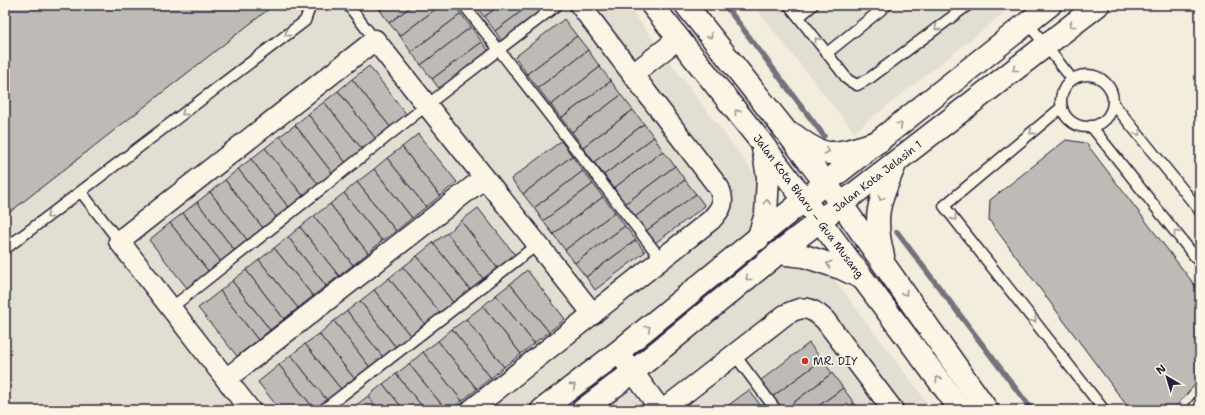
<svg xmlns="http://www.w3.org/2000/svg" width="1205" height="415" font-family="'Shantell Sans',sans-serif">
<rect width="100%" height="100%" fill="#f3edde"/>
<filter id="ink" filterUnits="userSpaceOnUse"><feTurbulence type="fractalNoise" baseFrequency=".025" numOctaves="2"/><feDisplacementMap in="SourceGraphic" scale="8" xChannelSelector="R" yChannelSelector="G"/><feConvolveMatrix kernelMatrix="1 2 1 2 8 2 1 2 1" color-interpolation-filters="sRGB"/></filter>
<g filter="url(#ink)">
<g fill="#e3ded2">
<polygon points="5,5 627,5 933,410 5,410"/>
<polygon points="753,5 1014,5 854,132"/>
</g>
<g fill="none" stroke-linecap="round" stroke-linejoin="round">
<g stroke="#75727b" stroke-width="5.5">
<polyline points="725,5 824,136"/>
<polyline points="897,232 1032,410"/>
</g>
</g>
<g fill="#bfbab6" stroke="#22223b">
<polygon points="5,5 274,5 5,216"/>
<polygon points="376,5 387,5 380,10"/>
<polygon points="387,5 413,5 389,23 380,10"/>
<polygon points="413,5 441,5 400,36 389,23"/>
<polygon points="441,5 454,5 461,14 411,52 400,36"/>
<polygon points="475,5 500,5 484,17"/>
<polygon points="500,5 530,5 495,31 484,17"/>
<polygon points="530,5 553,5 504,44 495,31"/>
<polygon points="461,14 471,27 421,65 411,52"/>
<polygon points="564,19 577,36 527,74 515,57"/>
<polygon points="471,27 482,42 432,79 421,65"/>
<polygon points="577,36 588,50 538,88 527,74"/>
<polygon points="482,42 491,54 441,91 432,79"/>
<polygon points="588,50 600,67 551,105 538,88"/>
<polygon points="369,66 407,115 391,128 352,79"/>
<polygon points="600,67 611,81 561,118 551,105"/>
<polygon points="352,79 391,128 376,139 338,91"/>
<polygon points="611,81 621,95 572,132 561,118"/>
<polygon points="338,91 376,139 363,150 324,102"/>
<polygon points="621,95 633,110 583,147 572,132"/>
<polygon points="324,102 363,150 346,163 308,114"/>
<polygon points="633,110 644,124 594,162 583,147"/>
<polygon points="308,114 346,163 333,174 295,125"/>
<polygon points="644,124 654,137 604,175 594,162"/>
<polygon points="295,125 333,174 319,185 280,136"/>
<polygon points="418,134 457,182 440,196 402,147"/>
<polygon points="280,136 319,185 304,197 265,148"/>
<polygon points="654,137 663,151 614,188 604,175"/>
<polygon points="1066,140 1086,143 1200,292 1200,379 1173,410 1130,410 989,220 990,200"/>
<polygon points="561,141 572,156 523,194 511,179"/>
<polygon points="402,147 440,196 426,207 387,158"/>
<polygon points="265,148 304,197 289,208 251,159"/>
<polygon points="663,151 675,166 625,204 614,188"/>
<polygon points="572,156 583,171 534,208 523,194"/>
<polygon points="387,158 426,207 412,218 374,169"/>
<polygon points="251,159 289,208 277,218 238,169"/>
<polygon points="675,166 685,180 635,217 625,204"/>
<polygon points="238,169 277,218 263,228 225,180"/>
<polygon points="374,169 412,218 396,231 357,182"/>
<polygon points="583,171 593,184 543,221 534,208"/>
<polygon points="225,180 263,228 248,241 210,192"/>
<polygon points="685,180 696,194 646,231 635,217"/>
<polygon points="357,182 396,231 382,241 344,193"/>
<polygon points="593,184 603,197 553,234 543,221"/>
<polygon points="210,192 248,241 235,251 197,202"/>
<polygon points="344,193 382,241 368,253 330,204"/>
<polygon points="696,194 705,206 655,243 646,231"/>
<polygon points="603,197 615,212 565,250 553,234"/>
<polygon points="197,202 235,251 221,262 183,213"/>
<polygon points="330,204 368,253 353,265 314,216"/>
<polygon points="478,208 516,256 499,270 461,221"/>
<polygon points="615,212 625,226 575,263 565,250"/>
<polygon points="183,213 221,262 209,272 170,223"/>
<polygon points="314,216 353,265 339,276 300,227"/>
<polygon points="461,221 499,270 485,281 447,233"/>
<polygon points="170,223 209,272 187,288 149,240"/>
<polygon points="625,226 636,240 586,277 575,263"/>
<polygon points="300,227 339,276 326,286 288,237"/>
<polygon points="447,233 485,281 472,292 433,243"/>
<polygon points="288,237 326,286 313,296 274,248"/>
<polygon points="636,240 645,252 595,290 586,277"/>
<polygon points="433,243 472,292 455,305 417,256"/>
<polygon points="274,248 313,296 298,308 259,260"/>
<polygon points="417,256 455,305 442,315 403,267"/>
<polygon points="259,260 298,308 284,319 246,270"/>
<polygon points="403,267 442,315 427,327 389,278"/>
<polygon points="246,270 284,319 270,330 232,281"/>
<polygon points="527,270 565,319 549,332 510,284"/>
<polygon points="389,278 427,327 412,338 374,290"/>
<polygon points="232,281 270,330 258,340 220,291"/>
<polygon points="510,284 549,332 534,343 496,295"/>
<polygon points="374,290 412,338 398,350 360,301"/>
<polygon points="220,291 258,340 237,356 198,308"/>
<polygon points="496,295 534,343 521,354 483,306"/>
<polygon points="360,301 398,350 385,360 347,311"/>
<polygon points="483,306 521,354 504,367 466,319"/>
<polygon points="347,311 385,360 372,370 334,321"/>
<polygon points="466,319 504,367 491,378 452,329"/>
<polygon points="334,321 372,370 357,382 319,334"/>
<polygon points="452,329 491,378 477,389 438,341"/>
<polygon points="319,334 357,382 344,393 305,344"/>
<polygon points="438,341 477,389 462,401 423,352"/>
<polygon points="809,343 822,360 772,397 760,381"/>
<polygon points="305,344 344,393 330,404 291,355"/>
<polygon points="423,352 462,401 450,410 446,410 409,364"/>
<polygon points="291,355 330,404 322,410 315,410 279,365"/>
<polygon points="822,360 832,373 784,410 782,410 772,397"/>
<polygon points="409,364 446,410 425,410 396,374"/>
<polygon points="279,365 315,410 280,410 258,382"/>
<polygon points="832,373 843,388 813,410 784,410"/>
<polygon points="396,374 425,410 404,410 383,384"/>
<polygon points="383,384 404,410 379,410 368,396"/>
<polygon points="843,388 854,403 845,410 813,410"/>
<polygon points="749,390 761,406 756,410 722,410"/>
<polygon points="368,396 379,410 357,410 355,406"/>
<polygon points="854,403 860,410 845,410"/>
</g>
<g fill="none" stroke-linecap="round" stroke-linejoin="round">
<g stroke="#22223b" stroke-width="13">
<g id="service">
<polyline points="348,5 375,40"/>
<polyline points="464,5 661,259"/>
<polyline points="789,5 848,80 857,85 870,78 968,5"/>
<polyline points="799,17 813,5"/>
<polyline points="1027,22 1072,79"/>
<polyline points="827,53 887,5"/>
<circle cx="1087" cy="101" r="26"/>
<polyline points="1113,103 1200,211"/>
<polyline points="1062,107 944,206 1104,410"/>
<polyline points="1091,126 1200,263"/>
<polyline points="81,192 119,241"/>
<polyline points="5,249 305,21 310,7 310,5"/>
<polyline points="171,308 427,105 557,5"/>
<polyline points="734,354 776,410"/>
<polyline points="323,410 538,244"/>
<polyline points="1192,410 1200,400"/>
</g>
</g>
<g stroke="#22223b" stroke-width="23">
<g id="minor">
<polyline points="633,74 678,39"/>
<polyline points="618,352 661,410"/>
<polyline points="226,379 484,178"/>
<polyline points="250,410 119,241 375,40 593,314"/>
<path d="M471 410 711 220C722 208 725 203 719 188L580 5"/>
<path d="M663 410 785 315C803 305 810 306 825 320L893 410"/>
</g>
</g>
<g stroke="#22223b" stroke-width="25">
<g id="tertiary">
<polyline points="542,410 618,352 804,200 1050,5"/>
<path id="s1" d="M583 410 633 372 778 253 1098 5"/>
</g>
</g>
<g stroke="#22223b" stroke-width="25">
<g id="primary">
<path id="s2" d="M652 5 761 142 961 410"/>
<polyline points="686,5 782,126 842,205 987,410"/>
<path d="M794 135C803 142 819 153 831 153 847 153 864 146 880 141"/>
<polyline points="758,239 766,214 768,177 763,148"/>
<polyline points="778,253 804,256 841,268 862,278"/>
<path d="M883 256C872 213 880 201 896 162"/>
</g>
</g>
<use href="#service" stroke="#fcf5e5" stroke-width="10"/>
<use href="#minor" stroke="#fcf5e5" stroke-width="20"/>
<use href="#tertiary" stroke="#fcf5e5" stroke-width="22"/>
<use href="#primary" stroke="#fcf5e5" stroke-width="22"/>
</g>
<defs><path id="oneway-chevron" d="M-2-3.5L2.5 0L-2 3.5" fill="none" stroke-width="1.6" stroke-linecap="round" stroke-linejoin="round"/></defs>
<g stroke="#9a9698">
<use href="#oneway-chevron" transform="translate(1072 25) rotate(142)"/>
<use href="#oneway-chevron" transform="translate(937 28) rotate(143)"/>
<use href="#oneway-chevron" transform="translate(287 34) rotate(143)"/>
<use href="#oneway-chevron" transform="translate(710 36) rotate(52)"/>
<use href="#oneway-chevron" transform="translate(817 40) rotate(-128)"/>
<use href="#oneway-chevron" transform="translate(1015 69) rotate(142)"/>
<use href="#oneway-chevron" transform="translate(737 112) rotate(-128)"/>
<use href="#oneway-chevron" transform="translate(184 113) rotate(143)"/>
<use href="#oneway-chevron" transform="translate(900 125) rotate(-39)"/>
<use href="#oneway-chevron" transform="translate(1032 132) rotate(140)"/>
<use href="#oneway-chevron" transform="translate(1138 133) rotate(51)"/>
<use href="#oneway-chevron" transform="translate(827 151) rotate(11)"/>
<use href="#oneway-chevron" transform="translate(881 198) rotate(110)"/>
<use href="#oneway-chevron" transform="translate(767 202) rotate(-86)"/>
<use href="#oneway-chevron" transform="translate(49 216) rotate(143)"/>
<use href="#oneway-chevron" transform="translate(954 218) rotate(52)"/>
<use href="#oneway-chevron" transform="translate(1176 233) rotate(-129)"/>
<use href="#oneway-chevron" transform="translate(829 264) rotate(-162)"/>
<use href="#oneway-chevron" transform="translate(748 278) rotate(141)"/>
<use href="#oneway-chevron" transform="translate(905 293) rotate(55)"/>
<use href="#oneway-chevron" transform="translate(1034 320) rotate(52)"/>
<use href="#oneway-chevron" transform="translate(648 328) rotate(-39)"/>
<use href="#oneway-chevron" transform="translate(938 379) rotate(-126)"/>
<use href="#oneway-chevron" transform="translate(573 386) rotate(-37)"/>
</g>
</g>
<circle fill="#c8321e" stroke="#fcf5e5" stroke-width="1.5" cx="805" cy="361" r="4"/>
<g text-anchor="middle" stroke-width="3.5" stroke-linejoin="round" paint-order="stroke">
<g font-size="11" fill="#22223b" stroke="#fcf5e5">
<text dy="4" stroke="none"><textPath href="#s1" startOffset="376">Jalan Kota Jelasin 1</textPath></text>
<text dy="4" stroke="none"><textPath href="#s2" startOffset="255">Jalan Kota Bharu – Gua Musang</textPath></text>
</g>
<g font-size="11" fill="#22223b" stroke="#fcf5e5" text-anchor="start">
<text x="813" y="365">MR. DIY</text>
</g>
</g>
<rect width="1205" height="415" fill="none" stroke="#fcf5e5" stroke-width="20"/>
<rect x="10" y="10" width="1185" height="395" fill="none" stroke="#22223b" stroke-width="1.5" filter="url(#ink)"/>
<g transform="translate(1167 377) rotate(322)" stroke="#fcf5e5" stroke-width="3" paint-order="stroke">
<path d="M0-3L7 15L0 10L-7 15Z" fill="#22223b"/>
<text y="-6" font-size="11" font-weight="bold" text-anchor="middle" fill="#22223b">N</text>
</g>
</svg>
